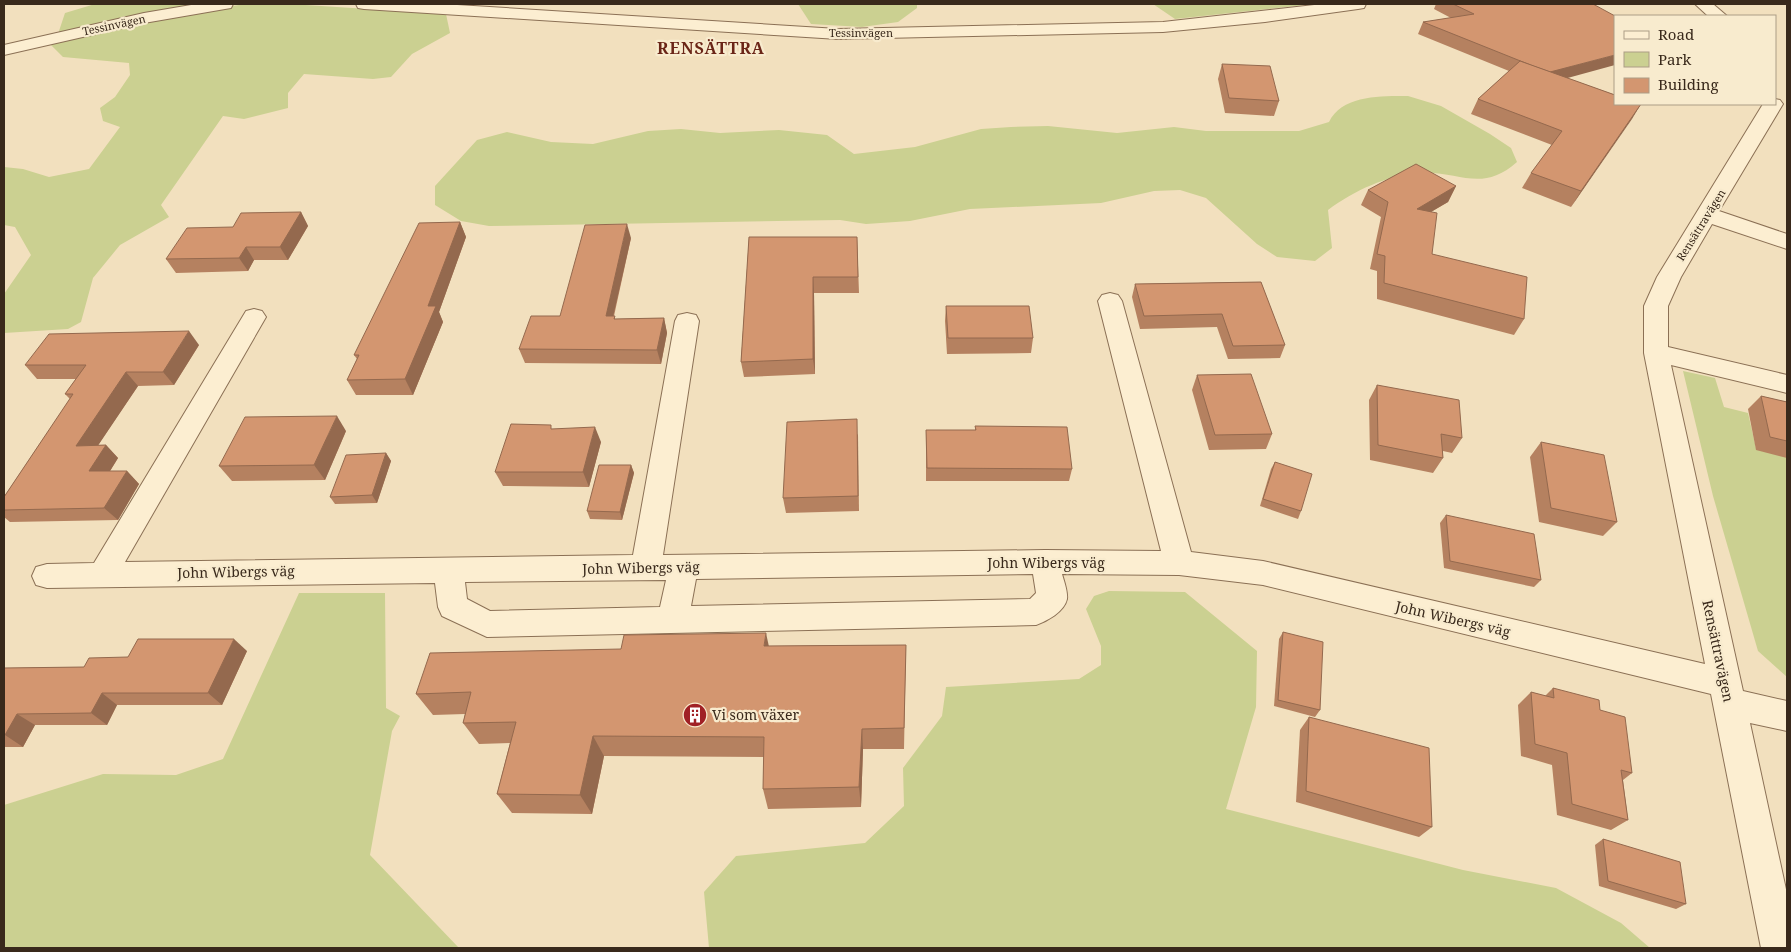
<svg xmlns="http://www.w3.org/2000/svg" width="1791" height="952" font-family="'Noto Serif',serif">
<rect width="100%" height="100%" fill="#f2e0be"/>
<g fill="#cbd091">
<polygon points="95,4 211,4 145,15 58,34 65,13"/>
<polygon points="245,4 290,4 446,14 450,33 412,54 391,77 373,79 304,74 288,93 288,108 244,119 223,116 161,205 169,217 120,245 93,278 81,322 68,329 4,333 4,294 31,255 15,227 4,225 4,167 23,169 49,177 89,169 120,127 103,121 100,108 115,97 130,75 129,63 63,57 49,43 147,20"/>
<polygon points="798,4 917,4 917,8 898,22 862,27 811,24"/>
<polygon points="1153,4 1314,4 1175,19"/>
<path d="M1408 96 1441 106 1490 134 1511 148 1517 162C1481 194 1459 170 1419 173 1386 176 1355 190 1328 210L1332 248 1315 261 1277 257 1257 244 1206 198 1180 190 1154 191 1101 203 970 209 910 221 866 224 840 220 489 226 461 221 435 205V186L477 140 507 132 551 142 593 144 648 131 681 129 720 133 779 130 827 135 854 154 915 147 981 129 1011 127 1048 126 1117 133 1174 127 1206 131H1299L1329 122C1342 95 1381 96 1408 96Z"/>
<polygon points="1683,371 1715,378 1724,407 1748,413 1756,448 1787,428 1787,677 1758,651 1713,496"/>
<polygon points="1109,591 1185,592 1257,651 1256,707 1226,809 1463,870 1556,888 1621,923 1650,948 709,948 704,892 736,856 865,843 904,806 903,768 942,716 946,687 1079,679 1101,665 1101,646 1086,609 1094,596"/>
<polygon points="299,593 385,593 386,708 400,716 392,731 370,855 459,948 4,948 4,805 103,774 176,775 223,759"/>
</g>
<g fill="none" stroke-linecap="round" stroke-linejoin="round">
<g stroke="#8b7055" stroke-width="2">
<g id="minor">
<polygon points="197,4 233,4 231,8 225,9 144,23 4,55 4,45 144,13"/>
<polygon points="356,4 441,4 838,29 1163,22 1323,4 1366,4 1364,8 1358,9 1265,22 1163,32 838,39 364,9 358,8"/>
<polygon points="1695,4 1713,4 1727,16 1708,16"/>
<path d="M1775 99 1780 100 1783 104 1719 211 1787 234V249L1712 224 1681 277 1668 306V347L1787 375V393L1671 365 1743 691 1787 701V731L1750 723 1787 894V948H1761L1711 694 1263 585 1179 575 1062 574C1064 581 1068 592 1067 599 1064 612 1047 621 1036 625L487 637 442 616 438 607 435 583 47 588 36 585 32 576 36 567 47 564 94 563 246 311 254 309 262 311 266 317 125 562 633 555 675 321 678 315 687 313 696 315 699 321 663 555 1045 550 1161 551 1098 301 1102 295 1110 293 1118 295 1122 301 1191 552 1263 561 1705 664 1644 353V306L1657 277 1763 104H1775ZM1033 574 1036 593 1030 599 691 606 696 579ZM666 580 660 607 490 611 467 599 465 582Z"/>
</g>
</g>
<use href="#minor" fill="#fceed1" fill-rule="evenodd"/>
</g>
<g fill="#b58160">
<polygon points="1436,4 1593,4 1567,78 1641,104 1571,207 1522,188 1531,173 1552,145 1471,114 1478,99 1509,71 1418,34 1423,22 1451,18 1434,9"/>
<polygon points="1222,64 1279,101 1274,116 1225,113 1218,79"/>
<polygon points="1456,186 1448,202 1431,212 1432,254 1524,319 1514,335 1377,299 1377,271 1370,269 1381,217 1361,205 1368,190"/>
<polygon points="301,212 308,226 288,260 254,260 248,271 176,273 166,259 233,227"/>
<polygon points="460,222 466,237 439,312 443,322 413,395 356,395 347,380 357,359 354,355"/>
<polygon points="749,237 857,237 859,293 814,293 815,374 744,377 741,362"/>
<polygon points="631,238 614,316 615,316 615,319 664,318 667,333 661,364 525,363 519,349 560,316"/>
<polygon points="1261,282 1285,345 1280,358 1228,359 1217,327 1140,329 1132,297 1135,284"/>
<polygon points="946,306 1033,338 1031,353 947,354 945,321"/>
<polygon points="199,345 174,385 138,386 98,445 106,445 118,458 110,471 127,471 139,484 118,520 10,522 4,517 4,497 70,399 65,394 76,379 37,379 25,365"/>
<polygon points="1197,375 1272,434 1266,449 1209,450 1192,390"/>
<polygon points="1377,385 1462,438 1452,453 1443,451 1443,458 1433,473 1370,460 1369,400"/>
<polygon points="1761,396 1787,402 1787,458 1756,450 1748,409"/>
<polygon points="975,426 1072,469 1069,481 926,481 926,430 975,430"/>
<polygon points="553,429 601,442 589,487 503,486 495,472"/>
<polygon points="346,431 325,480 232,481 219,466"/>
<polygon points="858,434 859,511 786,513 783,498"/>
<polygon points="1541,442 1617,522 1603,536 1539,522 1530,457"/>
<polygon points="386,453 391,461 377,503 335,504 330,497"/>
<polygon points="1275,462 1301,511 1298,519 1260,506 1271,469"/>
<polygon points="631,465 634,473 622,520 590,519 587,511"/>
<polygon points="1446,515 1541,580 1534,587 1444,568 1440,523"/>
<polygon points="1283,632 1320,710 1315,717 1274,706 1279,639"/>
<polygon points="906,645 904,749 863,749 861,807 768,809 763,789 764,757 604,756 592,814 512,813 497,794 510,743 479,744 463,723 465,714 433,715 416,694 769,646"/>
<polygon points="247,651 222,705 117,705 107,725 35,725 23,747 4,747 4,668 84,667 128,657"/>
<polygon points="1553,688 1600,710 1632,773 1623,780 1628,820 1611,830 1557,815 1552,765 1521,756 1518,705 1531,692 1545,696"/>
<polygon points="1309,717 1432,827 1419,837 1296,802 1300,730"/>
<polygon points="1603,839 1686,904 1676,909 1599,886 1595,845"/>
</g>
<g fill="#94694e">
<polygon points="1615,55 1615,65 1542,85 1549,72"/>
<polygon points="1641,104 1632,119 1571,207 1581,191"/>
<polygon points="1456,186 1448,202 1410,224 1417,209"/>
<polygon points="301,212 308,226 288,260 280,247"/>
<polygon points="460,222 466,237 439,312 443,322 413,395 405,379 428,306"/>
<polygon points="627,224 631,238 610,330 606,316"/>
<polygon points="246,247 254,260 248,271 239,258"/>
<polygon points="813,277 814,293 815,374 813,359"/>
<polygon points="664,318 667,333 661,364 657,350"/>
<polygon points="189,331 199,345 174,385 163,372"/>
<polygon points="126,372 138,386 89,459 76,446"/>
<polygon points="337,416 346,431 325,480 314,465"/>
<polygon points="595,427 601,442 589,487 583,472"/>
<polygon points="106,445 118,458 102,484 89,471"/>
<polygon points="386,453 391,461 377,503 372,495"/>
<polygon points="631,465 634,473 622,520 620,512"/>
<polygon points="127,471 139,484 118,520 104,508"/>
<polygon points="766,633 771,656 764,646"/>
<polygon points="234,639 247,651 222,705 208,693"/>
<polygon points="102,693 117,705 107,725 91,713"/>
<polygon points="17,714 35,725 23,747 5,735"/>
<polygon points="862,729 863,749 861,807 859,787"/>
<polygon points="593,736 604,756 592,814 580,795"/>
</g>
<g fill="#d39670" stroke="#94694e">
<polygon points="1453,4 1593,4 1615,16 1615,55 1550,72 1533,66 1423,22 1474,14"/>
<polygon points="1520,61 1615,95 1615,104 1641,104 1581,191 1531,173 1562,131 1478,99"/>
<polygon points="1222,64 1270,66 1279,101 1229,98"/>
<polygon points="1416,164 1456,186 1417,209 1437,213 1432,254 1527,277 1524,319 1384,283 1385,256 1377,254 1388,202 1368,190"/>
<polygon points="301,212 280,247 246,247 239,258 166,259 187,228 233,227 241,213"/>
<polygon points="460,222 428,306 436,306 405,379 347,380 359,355 354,355 419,223"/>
<polygon points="627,224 606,316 615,316 614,319 664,318 657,350 519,349 531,316 560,316 585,225"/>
<polygon points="749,237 857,237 858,277 813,277 813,359 741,362"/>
<polygon points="1261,282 1285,345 1233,346 1222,314 1144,316 1135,284"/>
<polygon points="946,306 1029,306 1033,338 948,338"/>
<polygon points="189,331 163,372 126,372 76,446 106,445 89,471 127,471 104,508 4,510 4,497 73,394 65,394 86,365 25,365 49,334"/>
<polygon points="1251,374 1272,434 1215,435 1197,375"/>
<polygon points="1377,385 1459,400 1462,438 1441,434 1443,458 1378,445"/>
<polygon points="1761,396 1787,402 1787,441 1770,437"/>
<polygon points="337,416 314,465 219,466 245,417"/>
<polygon points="857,419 858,496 783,498 787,422"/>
<polygon points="511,424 551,425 551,429 595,427 583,472 495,472"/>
<polygon points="975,426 1067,427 1072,469 927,468 926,430 976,430"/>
<polygon points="1541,442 1604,455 1617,522 1551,508"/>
<polygon points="386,453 372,495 330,497 346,455"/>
<polygon points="1275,462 1312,474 1301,511 1263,499"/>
<polygon points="599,465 631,465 620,512 587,511"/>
<polygon points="1446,515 1534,534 1541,580 1450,561"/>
<polygon points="1283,632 1323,642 1320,710 1278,700"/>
<polygon points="766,633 764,646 906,645 904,728 862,729 859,787 763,789 764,737 593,736 580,795 497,794 516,722 463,723 471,692 416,694 430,653 621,649 624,635"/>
<polygon points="138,639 234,639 208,693 102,693 91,713 17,714 5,735 4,735 4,668 84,667 89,658 128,657"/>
<polygon points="1553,688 1599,700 1600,710 1625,717 1632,773 1621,770 1628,820 1572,804 1567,753 1535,744 1531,692 1554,698"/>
<polygon points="1309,717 1429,748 1432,827 1306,791"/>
<polygon points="1603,839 1680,862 1686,904 1608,881"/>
</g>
<defs>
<g id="building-disc" transform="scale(1.25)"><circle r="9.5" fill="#a02025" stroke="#f8ebce"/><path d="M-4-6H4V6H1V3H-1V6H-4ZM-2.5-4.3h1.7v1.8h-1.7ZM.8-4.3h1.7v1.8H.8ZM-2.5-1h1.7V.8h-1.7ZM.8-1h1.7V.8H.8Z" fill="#fff"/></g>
</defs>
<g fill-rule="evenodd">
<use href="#building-disc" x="695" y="715"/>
</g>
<g text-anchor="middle" stroke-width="4.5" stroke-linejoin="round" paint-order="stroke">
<g font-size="11" fill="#39291b" stroke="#f8ebce">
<text transform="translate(114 25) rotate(-12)" y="4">Tessinvägen</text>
<text x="861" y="37">Tessinvägen</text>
<text transform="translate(1701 225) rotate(-58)" y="4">Rensättravägen</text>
</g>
<g font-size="14" fill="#39291b" stroke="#f8ebce">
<text x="1046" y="568">John Wibergs väg</text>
<text transform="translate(641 568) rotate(-1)" y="5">John Wibergs väg</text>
<text transform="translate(236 572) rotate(-1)" y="5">John Wibergs väg</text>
<text transform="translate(1453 619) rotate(13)" y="5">John Wibergs väg</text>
<text transform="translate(1718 651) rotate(78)" y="5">Rensättravägen</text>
</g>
<g font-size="14" fill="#39291b" stroke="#f8ebce" text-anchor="start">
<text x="712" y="720">Vi som växer</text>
</g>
<g font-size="16" font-weight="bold" letter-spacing="1" fill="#6a2517" stroke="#f8ebce">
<text x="711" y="54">RENSÄTTRA</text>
</g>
</g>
<rect width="1791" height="952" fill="none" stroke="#39291b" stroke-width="10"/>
<rect x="1614" y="15" width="162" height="90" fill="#f8ebce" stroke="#ac9d86"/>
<rect x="1624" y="31" width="25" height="8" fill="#fceed1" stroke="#ac9d86"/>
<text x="1658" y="40" font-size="15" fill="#39291b">Road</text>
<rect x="1624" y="52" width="25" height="15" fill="#cbd091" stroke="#ac9d86"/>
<text x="1658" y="65" font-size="15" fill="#39291b">Park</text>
<rect x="1624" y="78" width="25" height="15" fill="#d39670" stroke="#ac9d86"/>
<text x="1658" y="90" font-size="15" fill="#39291b">Building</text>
</svg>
